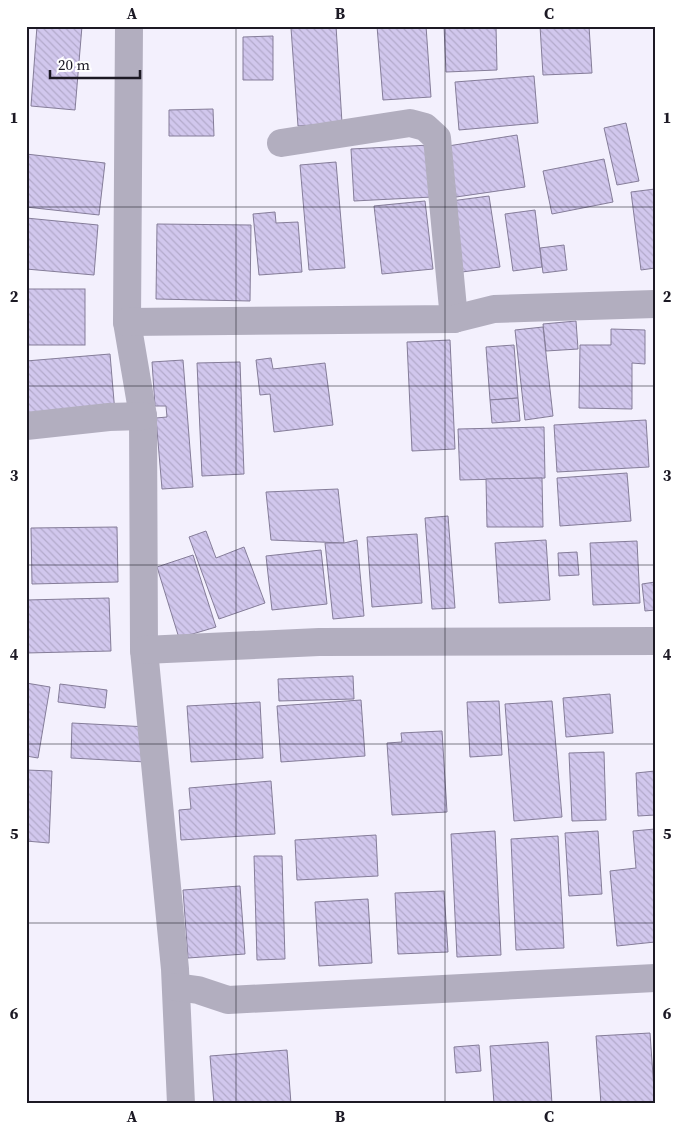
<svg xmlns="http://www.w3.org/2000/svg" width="681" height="1130" font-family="'Source Serif 4',serif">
<defs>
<pattern id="building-back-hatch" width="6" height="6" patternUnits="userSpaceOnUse" patternTransform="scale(1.25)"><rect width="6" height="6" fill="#d1c7ed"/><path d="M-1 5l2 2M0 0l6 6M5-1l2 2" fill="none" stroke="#b3aacb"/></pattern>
</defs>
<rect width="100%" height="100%" fill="#f3f0fd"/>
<g fill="url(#building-back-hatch)" stroke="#857d99">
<polygon points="37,26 82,26 75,110 31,106"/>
<polygon points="318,26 336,26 342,123 298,126 291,28"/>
<polygon points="377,26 426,26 431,97 383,100"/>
<polygon points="444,26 496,26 497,70 446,72"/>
<polygon points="540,26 589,26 592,73 543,75"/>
<polygon points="273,36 273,80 243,80 243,37"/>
<polygon points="534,76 538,123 459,130 455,82"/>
<polygon points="213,109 214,136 169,136 169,110"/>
<polygon points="626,123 639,181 617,185 604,128"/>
<polygon points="517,135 525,187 456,197 448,146"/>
<polygon points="430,145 432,197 354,201 351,149"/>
<polygon points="26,154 105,163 99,215 26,207"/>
<polygon points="604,159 613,202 552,214 543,171"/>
<polygon points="336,162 345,268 309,270 300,165"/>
<polygon points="655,189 655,268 641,270 631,192"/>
<polygon points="489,196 500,267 462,272 451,201"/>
<polygon points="425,201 433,269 382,274 374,206"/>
<polygon points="535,210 542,267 513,271 505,214"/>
<polygon points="275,212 276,223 298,222 302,272 259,275 253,214"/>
<polygon points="26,218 98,225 94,275 26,269"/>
<polygon points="157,224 251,225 250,301 156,299"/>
<polygon points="564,245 567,270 543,273 540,248"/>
<rect x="26" y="289" width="59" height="56"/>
<polygon points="576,321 578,349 546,351 543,324"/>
<polygon points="543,327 553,416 525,420 515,330"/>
<polygon points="611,329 645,330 645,364 632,363 632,409 579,408 580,345 611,345"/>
<polygon points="450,340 455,449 412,451 407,342"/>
<polygon points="514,345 518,398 490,400 486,347"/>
<polygon points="110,354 115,413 26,420 26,361"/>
<polygon points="271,358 273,369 325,363 333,425 274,432 270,394 260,395 256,360"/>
<polygon points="183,360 193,487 162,489 156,418 167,417 166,406 155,406 152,362"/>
<polygon points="240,362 244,474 202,476 197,363"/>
<polygon points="518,398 520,421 492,423 490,400"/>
<polygon points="646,420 649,467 557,472 554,425"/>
<polygon points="544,427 545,478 460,480 458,429"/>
<polygon points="627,473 631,521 560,526 557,478"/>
<polygon points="542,478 543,527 487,527 486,479"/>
<polygon points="338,489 344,543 271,540 266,492"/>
<polygon points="448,516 455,608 432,609 425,518"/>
<polygon points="117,527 118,582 32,584 31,528"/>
<polygon points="206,531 216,558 244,547 265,603 219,619 189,537"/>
<polygon points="417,534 422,603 372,607 367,537"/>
<polygon points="357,540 364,616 333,619 325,543 344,543"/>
<polygon points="546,540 550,600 499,603 495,543"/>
<polygon points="637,541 640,603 593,605 590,543"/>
<polygon points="321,550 327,604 272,610 266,556"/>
<polygon points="577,552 579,575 559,576 558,553"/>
<polygon points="193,555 216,627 179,638 157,567"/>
<polygon points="655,582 655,610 645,611 642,584"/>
<polygon points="109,598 111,651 26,653 26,600"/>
<polygon points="353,676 354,699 279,701 278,679"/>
<polygon points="26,683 50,687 38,758 26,756"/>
<polygon points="60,684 107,690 105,708 58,702"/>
<polygon points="610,694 613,733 566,737 563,698"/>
<polygon points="361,700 365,756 281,762 277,706"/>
<polygon points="499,701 502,755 470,757 467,702"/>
<polygon points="552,701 562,817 514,821 505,704"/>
<polygon points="260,702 263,758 191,762 187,706"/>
<polygon points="72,723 148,727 146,762 71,758"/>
<polygon points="442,731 447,812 392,815 387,743 402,742 401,733"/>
<polygon points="604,752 606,820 572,821 569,753"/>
<polygon points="26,770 52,771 49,843 26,841"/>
<polygon points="655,771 655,815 638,816 636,773"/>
<polygon points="271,781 275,834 181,840 179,810 191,809 189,788"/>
<polygon points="655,829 655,942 617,946 610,871 636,868 633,831"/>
<polygon points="495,831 501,955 457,957 451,834"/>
<polygon points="598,831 602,894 569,896 565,833"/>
<polygon points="376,835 378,876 297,880 295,840"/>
<polygon points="558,836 564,948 516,950 511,839"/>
<polygon points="254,856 282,856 285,959 257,960"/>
<polygon points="240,886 245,954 188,958 183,890"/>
<polygon points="444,891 448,952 398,954 395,893"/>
<polygon points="368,899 372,963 319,966 315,902"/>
<polygon points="650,1033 655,1104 601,1104 596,1036"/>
<polygon points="548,1042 552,1104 494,1104 490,1046"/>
<polygon points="479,1045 481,1071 456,1073 454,1047"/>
<polygon points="287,1050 291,1104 214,1104 210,1056"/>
</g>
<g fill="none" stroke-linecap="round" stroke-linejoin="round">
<g stroke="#b2aebf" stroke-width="28">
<polyline points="129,26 127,322 143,416 144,650 175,969 181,1104"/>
<polyline points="281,143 410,123 425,127 437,138 454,319"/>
<polyline points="127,322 454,319 494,309 655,304"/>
<polyline points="26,426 109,417 143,416"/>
<polyline points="144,650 319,642 655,641"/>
<polyline points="176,987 198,990 228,1000 655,978"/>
</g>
</g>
<path fill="none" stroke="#1c1924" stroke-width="1" stroke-opacity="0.55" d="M236 26V1104M445 26V1104M26 207H655M26 386H655M26 565H655M26 744H655M26 923H655"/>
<rect width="681" height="1130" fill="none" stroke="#ffffff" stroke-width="55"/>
<path d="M50 70v8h90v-8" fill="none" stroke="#1c1924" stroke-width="2.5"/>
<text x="58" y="70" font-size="15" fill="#1c1924" stroke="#ffffff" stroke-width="4" paint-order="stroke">20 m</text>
<rect x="28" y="28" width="626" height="1074" fill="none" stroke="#1c1924" stroke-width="2"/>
<g font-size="16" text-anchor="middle" font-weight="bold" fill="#1c1924">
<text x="132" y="19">A</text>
<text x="340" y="19">B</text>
<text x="549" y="19">C</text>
<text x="14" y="123">1</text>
<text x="667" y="123">1</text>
<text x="14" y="302">2</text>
<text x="667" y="302">2</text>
<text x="14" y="481">3</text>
<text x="667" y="481">3</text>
<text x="14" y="660">4</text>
<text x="667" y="660">4</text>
<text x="14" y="839">5</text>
<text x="667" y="839">5</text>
<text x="14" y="1019">6</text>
<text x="667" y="1019">6</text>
<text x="132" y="1122">A</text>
<text x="340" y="1122">B</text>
<text x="549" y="1122">C</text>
</g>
</svg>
